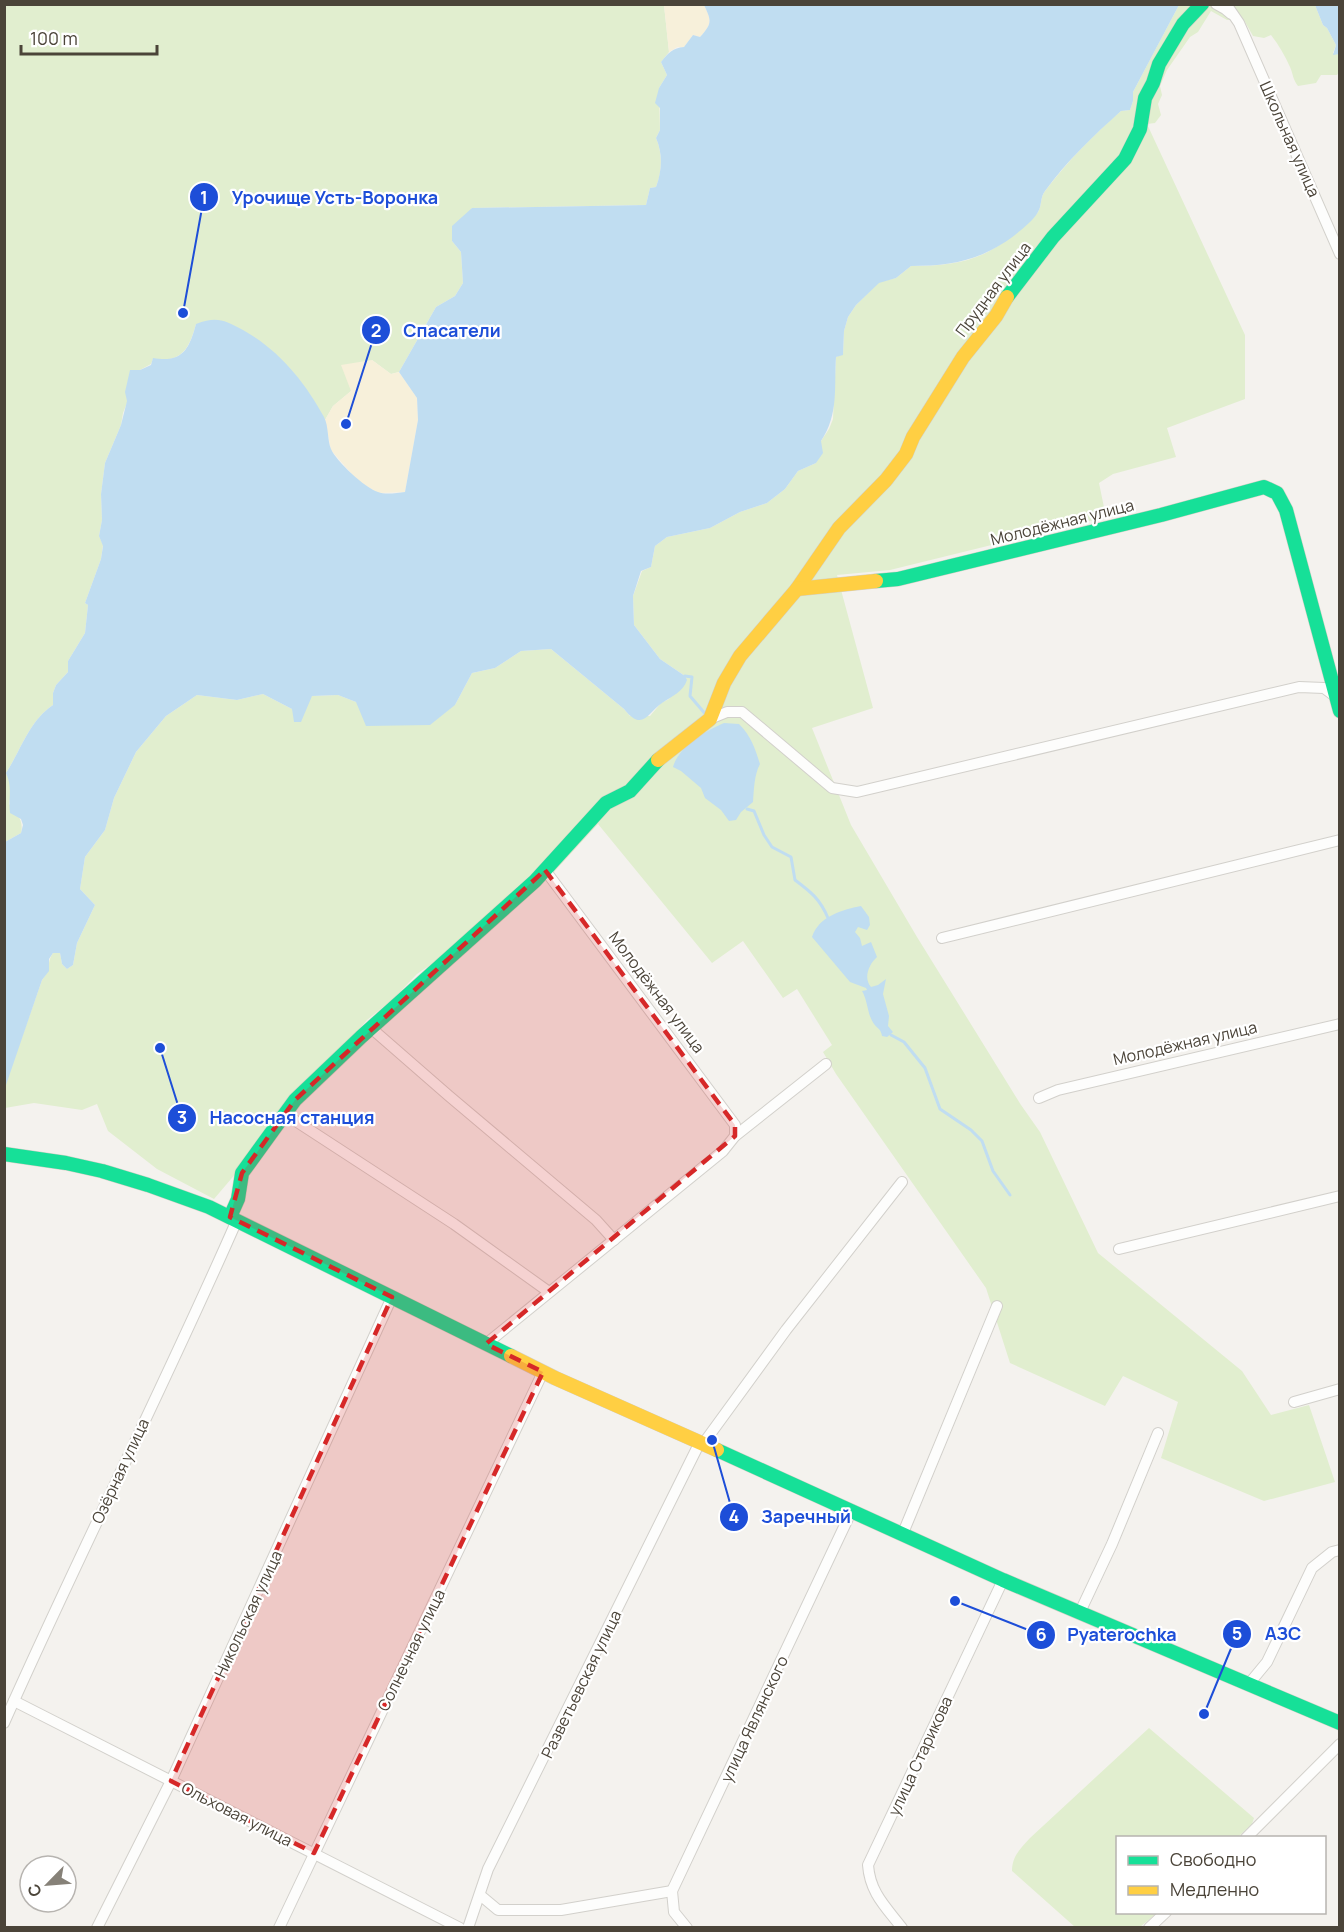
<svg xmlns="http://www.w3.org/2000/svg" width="1344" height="1932" font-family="Manrope,sans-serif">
<rect width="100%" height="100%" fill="#f4f2ee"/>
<g fill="#e1eecf">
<path d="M5 5H664L669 52 661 62 667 75 659 88 660 130 656 138C663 154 662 172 656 187L650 188 646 205 472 208 452 241 461 252 463 283 455 296 436 307 399 372 391 374 372 360 351 391 333 406 325 420 305 389 196 324C189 349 182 363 153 359L151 364 140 370 123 413 121 425 105 463 101 494 102 520 99 536 103 545 101 559 85 603 88 605 85 633 68 661V672L56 685 53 693V705C29 721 21 750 6 773L12 787 9 804C17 814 24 820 21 833L5 842Z"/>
<path d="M1179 5H1315L1323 25 1327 28 1336 45 1333 53 1339 54V72L1337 75H1321L1316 83 1298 86C1293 80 1293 74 1290 67 1285 56 1279 45 1271 35L1264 38 1253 36 1244 20H1227L1211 11 1198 32 1190 37 1167 70 1160 86 1162 95 1158 104 1161 115 1155 123 1147 124 1245 335V399L1167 428 1176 457 1113 474 1099 483 1106 517 890 570 837 575 873 708 812 728 851 825 917 937 1021 1105 1040 1132 1098 1253 1242 1371 1271 1415 1309 1405 1335 1482 1264 1501 1161 1458 1178 1402 1123 1376 1105 1406 1010 1363 986 1288 836 1074 823 1052 832 1045 797 989 783 998 743 941 712 963 598 824 554 872 546 864 442 957 417 974 393 999 367 1020 214 1199 157 1169 108 1131 97 1104 82 1110 34 1103 5 1108 4 1088 42 980C52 968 46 963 53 953H60L62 964 67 969 73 965 77 943 95 905 80 889 85 857 105 830 114 798 136 752 166 716 197 695 237 700 263 694 292 709 312 696 338 695 356 702 455 705 472 673 495 668 521 651 551 649 624 709 630 716H650L661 703 669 699 685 676 660 659 634 625 633 596 642 571 651 567 655 546 667 537 710 528 740 512 767 503 785 489 798 471 816 463 821 441 829 429 833 419 836 357 843 354 844 331 848 317 856 305 879 282 896 278 911 266C958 266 986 260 1021 228 1026 223 1034 218 1038 212 1042 206 1040 197 1045 191 1068 161 1093 135 1121 111L1130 110 1133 101V92Z"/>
<path d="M1149 1728 1254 1818 1252 1824 1238 1837 1118 1838V1912L1157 1913 1140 1927H1075L1012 1871C1012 1856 1021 1848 1030 1838Z"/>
</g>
<g fill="#f7f0da">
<path d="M664 5H704C711 20 713 23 700 37L693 35 684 47H677L669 52Z"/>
<polygon points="372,360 391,374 399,372 417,398 418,420 405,492 378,493 357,480 331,450 325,420 333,406 351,391 341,365"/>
</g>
<g fill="#c0ddf1">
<path d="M704 5H1179L1133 92V101L1130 110 1121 111C1093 136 1067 161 1045 191 1040 197 1042 206 1038 212 1033 221 1022 229 1015 235 982 260 952 266 911 266L896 278 879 283 856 305 848 317 844 331 843 355 836 357C834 388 839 414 821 441L823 453 816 463 798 471 785 489 767 503 740 512 710 528 667 537 655 546 651 567 641 571 633 596 634 625 660 659 685 676 687 680C683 692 672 696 662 703 648 712 643 733 624 709L551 649 521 651 495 668 472 673 455 705 430 725 366 726 356 702 338 695 312 696 301 722H294L292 709 263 694 237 700 197 695 166 716 136 752 114 798 105 830 85 857 80 889 95 905 77 943 73 965 67 969 62 964 60 953H53L49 959V971L42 980 5 1088V842L21 833 23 825 21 819 10 813C8 797 13 789 6 773 21 750 29 721 53 705V693L56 685 68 672V661L85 633 88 605 85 603 101 559 103 546 99 536 102 520 101 494 105 463 121 425 127 401 125 392 130 370H140L151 365 153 358C182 363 189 350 196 324 217 316 224 320 243 330 279 350 305 382 324 417 329 427 327 439 331 449 336 461 365 488 378 492 385 495 397 493 405 492L418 420 417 398 399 372 436 307 455 296 463 283 461 252 452 241V226L472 208 646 205 650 188 656 187C662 171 663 154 656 138L660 130V108L655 103 659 88 667 75 661 62C668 53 673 48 684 47L693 35 700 37C713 23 711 20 704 5Z"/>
<polygon points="1315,5 1339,5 1339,54 1333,55 1336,45 1327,28 1323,25"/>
<path d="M724 723 739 724C751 736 755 748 760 764 754 775 754 790 753 802L741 812 736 820 729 821 721 810 705 798 701 788 681 771 673 767C679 746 705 731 724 723Z"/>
<path d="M861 906 869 917 870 925 867 930 858 927 855 932 860 938 862 946 871 942 877 957C869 964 863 978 871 987L878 985 886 979 883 994 889 1016 888 1026 893 1032 887 1037 882 1036C881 1029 878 1029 874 1024 867 1014 868 1001 862 991L867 990 866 988 850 982 812 937C819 916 842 910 861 906Z"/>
</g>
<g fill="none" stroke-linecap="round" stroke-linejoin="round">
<g stroke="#c0ddf1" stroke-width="3">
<polyline points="685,676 692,677 690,696 707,716"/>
<path d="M747 809 754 811 764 835 772 847 791 857 795 880C811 892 820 899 828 918"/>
<polyline points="891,1035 904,1042 925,1068 940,1109 971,1130 982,1141 993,1171 1010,1195"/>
</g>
<g stroke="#d2d0cb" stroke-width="12">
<g id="street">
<polyline points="1216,4 1225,9 1231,14"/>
<polyline points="1226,4 1239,23 1340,254"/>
<polyline points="710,719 727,712 742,712 832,788 857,792 1299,687 1324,688 1336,697"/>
<polyline points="545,870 735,1125 735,1136"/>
<polyline points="942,938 1340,840"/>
<polyline points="371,1028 449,1096 596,1220 614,1240"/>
<polyline points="1039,1098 1058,1090 1340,1024"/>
<polyline points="285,1114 454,1224 549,1292"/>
<polyline points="1119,1249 1340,1196"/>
<polyline points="486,1344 723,1151 735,1136 826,1064"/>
<polyline points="1294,1402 1340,1389"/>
<polyline points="703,1444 786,1330 902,1182"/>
<polyline points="903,1533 997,1306"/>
<polyline points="1080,1612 1112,1544 1158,1433"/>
<polyline points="1248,1685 1267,1662 1312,1568 1332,1552 1340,1550"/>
<polyline points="14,1701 460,1928"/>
<path d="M4 1723C79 1554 163 1389 237 1220"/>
<polyline points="1246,1838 1340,1744"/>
<polyline points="480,1895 498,1910 561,1910 672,1891"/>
<polyline points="97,1928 171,1781 392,1297"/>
<polyline points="279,1928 543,1372"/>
<polyline points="468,1928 488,1869 700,1442"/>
<polyline points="687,1928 674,1912 672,1891 852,1510"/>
<path d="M902 1928C886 1907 870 1893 868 1865L1003 1580"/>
<polyline points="1149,1928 1166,1912"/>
</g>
</g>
<g stroke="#d3cfc5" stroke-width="15">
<g id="fast">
<polyline points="1007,297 1053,237 1125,159 1140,129 1145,98 1153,83 1159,64 1183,24 1202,4"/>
<polyline points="876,581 898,579 1161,515 1264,487 1277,493 1286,510 1340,711"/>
<polyline points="4,1154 66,1163 102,1171 148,1185 209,1207 511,1356"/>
<polyline points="230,1217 238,1199 242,1173 295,1100 361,1037 535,881 606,803 630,791 658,760"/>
<polyline points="717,1450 1003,1580 1340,1723"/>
</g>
</g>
<g stroke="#d3cfc5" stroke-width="15">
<g id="slow">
<polyline points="797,589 839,528 886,480 906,454 913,437 963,357 996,316 1007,297"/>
<polyline points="658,760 710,719 724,683 740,656 797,589 876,581"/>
<polyline points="511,1356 555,1378 717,1450"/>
</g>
</g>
<use href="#street" stroke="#fdfdfc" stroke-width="10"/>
<use href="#fast" stroke="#16e098" stroke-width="14"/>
<use href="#slow" stroke="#ffcf43" stroke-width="14"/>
</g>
<path fill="#d62828" fill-opacity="0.2" stroke="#d62828" stroke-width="4.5" stroke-dasharray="12 8" stroke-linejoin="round" d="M545 870 735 1125V1136L486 1344 543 1372 314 1853 171 1781 392 1297 230 1217 242 1173 295 1100Z"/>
<g text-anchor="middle" stroke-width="4.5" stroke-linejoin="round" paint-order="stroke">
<g font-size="16" fill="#4b4439" stroke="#fff">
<text transform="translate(1290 139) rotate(66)" y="6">Школьная улица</text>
<text transform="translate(993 289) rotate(-53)" y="6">Прудная улица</text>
<text transform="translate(1062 522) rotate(-14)" y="6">Молодёжная улица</text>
<text transform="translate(657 992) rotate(53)" y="6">Молодёжная улица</text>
<text transform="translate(1185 1043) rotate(-13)" y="6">Молодёжная улица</text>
<text transform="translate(120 1471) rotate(-65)" y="6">Озёрная улица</text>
<text transform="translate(248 1614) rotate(-65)" y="6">Никольская улица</text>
<text transform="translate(411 1650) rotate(-64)" y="6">Солнечная улица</text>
<text transform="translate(581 1684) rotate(-64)" y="6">Разветьевская улица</text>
<text transform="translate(754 1719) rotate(-65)" y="6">улица Являнского</text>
<text transform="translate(920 1756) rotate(-65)" y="6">улица Старикова</text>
<text transform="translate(237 1814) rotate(27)" y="6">Ольховая улица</text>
</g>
</g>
<path fill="none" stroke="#1d4ed8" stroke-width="2" d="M183 313L204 197M346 424L376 330M160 1048L182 1118M712 1440L734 1517M1204 1714L1237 1634M955 1601L1041 1635"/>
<g fill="#1d4ed8" stroke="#fff" stroke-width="2">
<circle cx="183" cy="313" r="6"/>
<circle cx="346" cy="424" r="6"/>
<circle cx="160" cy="1048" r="6"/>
<circle cx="712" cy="1440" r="6"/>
<circle cx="1204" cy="1714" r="6"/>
<circle cx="955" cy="1601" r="6"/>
<circle cx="204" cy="197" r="15"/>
<circle cx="376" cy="330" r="15"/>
<circle cx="182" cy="1118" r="15"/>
<circle cx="734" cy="1517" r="15"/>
<circle cx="1237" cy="1634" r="15"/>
<circle cx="1041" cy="1635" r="15"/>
</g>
<g font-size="18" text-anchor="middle" font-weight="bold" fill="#fff">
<text x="204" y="204">1</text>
<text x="376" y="337">2</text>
<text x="182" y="1124">3</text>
<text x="734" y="1523">4</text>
<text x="1237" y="1640">5</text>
<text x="1041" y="1641">6</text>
</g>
<g font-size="18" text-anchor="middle" font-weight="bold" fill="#1d4ed8" stroke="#fff" stroke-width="4.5" stroke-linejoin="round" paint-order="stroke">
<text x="335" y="204">Урочище Усть-Воронка</text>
<text x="452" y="337">Спасатели</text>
<text x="292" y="1124">Насосная станция</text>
<text x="806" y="1523">Заречный</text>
<text x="1283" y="1640">АЗС</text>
<text x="1122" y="1641">Pyaterochka</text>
</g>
<rect width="1344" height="1932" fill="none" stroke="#4b4439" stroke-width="12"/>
<rect x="1116" y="1836" width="210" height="78" fill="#ffffff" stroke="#b7b4b0" stroke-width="1.5"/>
<rect x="1128" y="1856" width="30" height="9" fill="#16e098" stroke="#b7b4b0" stroke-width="1.5"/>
<text x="1170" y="1866" font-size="18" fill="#4b4439">Свободно</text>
<rect x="1128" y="1886" width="30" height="9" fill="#ffcf43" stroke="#b7b4b0" stroke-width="1.5"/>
<text x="1170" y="1896" font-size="18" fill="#4b4439">Медленно</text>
<g transform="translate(48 1884) rotate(245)"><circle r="28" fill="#ffffff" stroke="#b7b4b0" stroke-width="1.5"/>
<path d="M0-4.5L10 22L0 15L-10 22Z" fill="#868178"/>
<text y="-9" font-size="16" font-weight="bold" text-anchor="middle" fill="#4b4439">С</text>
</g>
<path d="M21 45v9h136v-9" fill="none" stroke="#4b4439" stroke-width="3"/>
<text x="30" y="45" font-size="18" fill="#4b4439" stroke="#ffffff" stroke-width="4.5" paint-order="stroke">100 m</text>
</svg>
